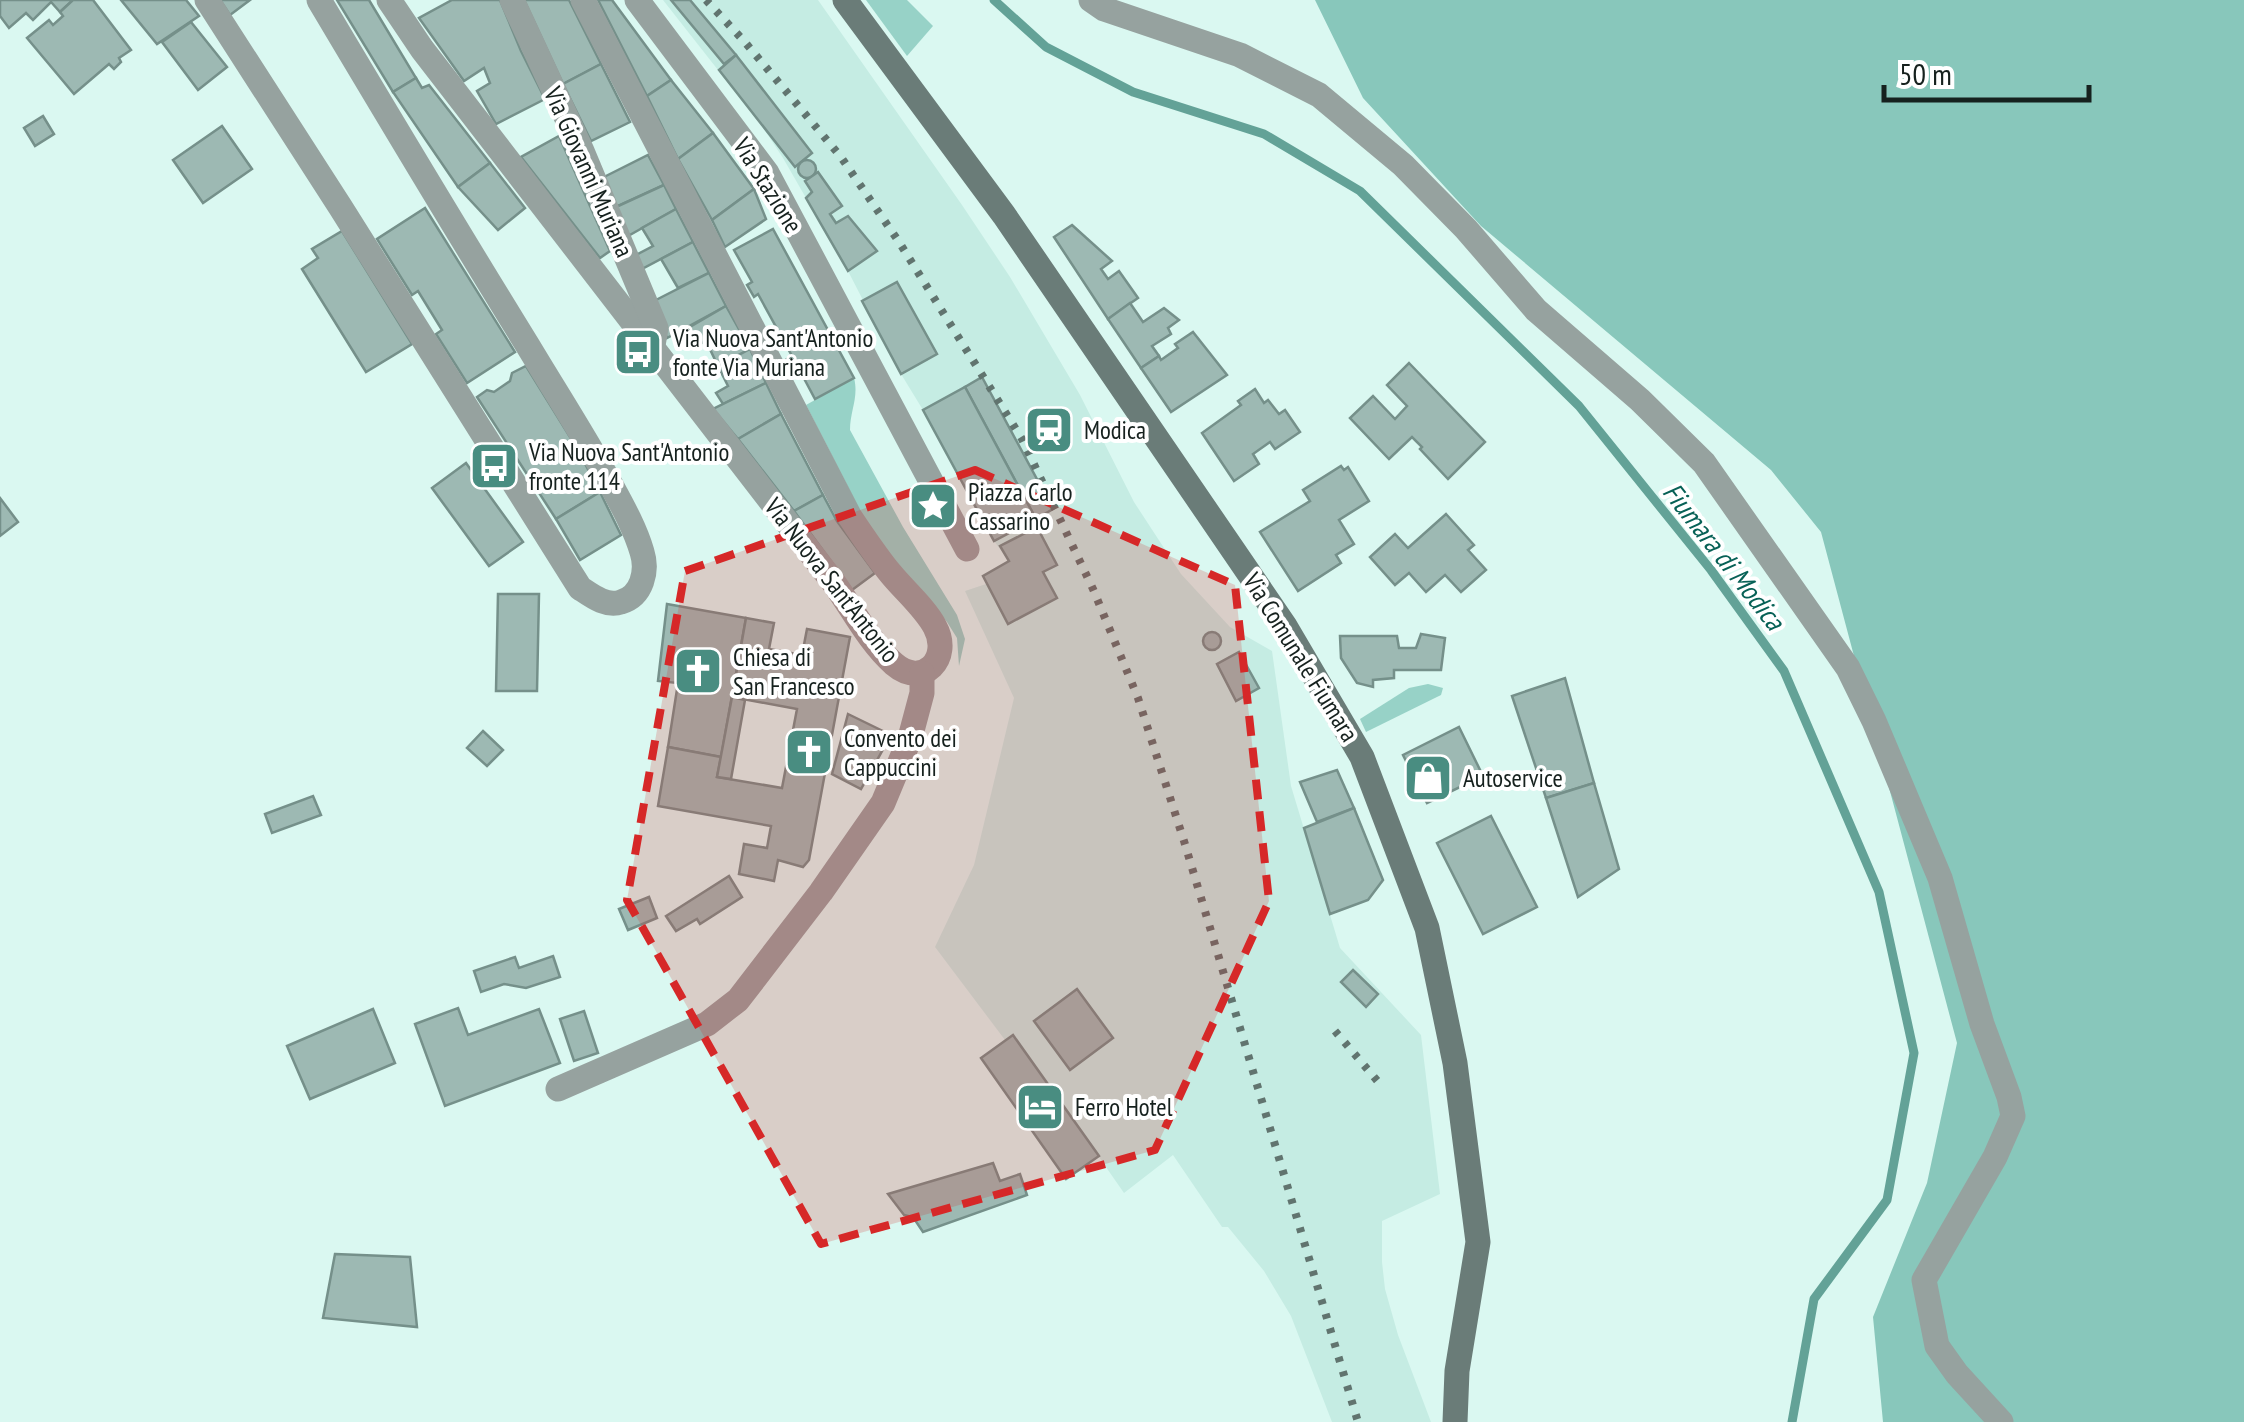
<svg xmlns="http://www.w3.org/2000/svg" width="2244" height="1422" font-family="'PT Sans Narrow',sans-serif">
<rect width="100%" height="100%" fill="#daf8f1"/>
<polygon fill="#c5ece3" points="663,0 818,0 962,205 1010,277 1080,395 1134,502 1181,574 1230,627 1272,651 1291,786 1340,948 1421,1035 1440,1194 1382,1221 1382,1262 1385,1289 1398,1335 1431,1422 1332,1422 1291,1316 1264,1271 1228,1227 1222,1227 1173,1155 1124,1193 1014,1035 1005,1040 935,947 974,865 1014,698 965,591 986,584 983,576 1009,561 994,541 923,410 901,374 848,271 783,158 762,126"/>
<g fill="#97d2c7">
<polygon points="866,0 907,0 933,26 907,56"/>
<path d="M854 378C859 397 850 411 850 430L903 527 957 615 965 639 959 666 957 638 947 622 898 565 865 520 806 405Z"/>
<polygon points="1428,684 1443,688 1441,695 1366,732 1360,719 1409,688"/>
</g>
<polygon fill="#88c7bb" points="1315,0 2244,0 2244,1422 1883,1422 1873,1317 1927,1183 1957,1043 1821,532 1771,470 1481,226 1363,98"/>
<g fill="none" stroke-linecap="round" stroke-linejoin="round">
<polyline stroke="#63a297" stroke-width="9" points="994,0 1046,47 1133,92 1264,134 1360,191 1579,406 1711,570 1784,671 1879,892 1914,1053 1887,1200 1814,1299 1792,1422"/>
</g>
<g fill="#9db9b3" stroke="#75908a" stroke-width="2.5">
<polygon points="0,0 73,0 60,12 51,2 33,20 26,13 9,28 0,16"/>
<polygon points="73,0 93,0 131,50 119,58 121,62 114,69 109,64 74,94 27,38 49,20 53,25 63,16 60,12"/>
<polygon points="121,0 186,0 199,16 157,44"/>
<polygon points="220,0 250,0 230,15"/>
<polygon points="337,0 369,0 416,78 393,92"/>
<polygon points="452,0 500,0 521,51 545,99 496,124 477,91 490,83 484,68 464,81 419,18"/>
<polygon points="524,0 569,0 601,64 563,84"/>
<polygon points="598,0 612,0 671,80 647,96"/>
<polygon points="671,0 690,0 736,55 724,64"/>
<polygon points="191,22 227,67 198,90 162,42"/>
<polygon points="736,55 812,153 795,167 719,70"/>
<polygon points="601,64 630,122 591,141 563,84"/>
<polygon points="416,78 422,88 429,85 490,163 458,187 393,92"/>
<polygon points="671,80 713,133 678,159 647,96"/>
<polygon points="43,116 54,134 35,146 24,128"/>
<polygon points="222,126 252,169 203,203 173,160"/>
<polygon points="713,133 754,189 712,220 678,159"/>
<polygon points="559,136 610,251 600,258 521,157"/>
<polygon points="648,155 664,185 616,207 604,177"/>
<circle cx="807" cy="169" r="9"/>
<polygon points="490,163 525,208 498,230 458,187"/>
<polygon points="818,172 842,206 830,214 836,223 848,216 877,251 848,271 806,198 812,192 805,181"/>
<polygon points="664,185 676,209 628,236 616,207"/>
<polygon points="754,189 766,219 725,247 712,220"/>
<polygon points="425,208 515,352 467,383 436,334 442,330 418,291 412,295 377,239"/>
<polygon points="676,209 693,242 640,270 634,256 653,246 642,228"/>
<polygon points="1072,225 1112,261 1101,269 1108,279 1119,271 1138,298 1108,319 1054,237"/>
<polygon points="773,229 854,378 815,399 799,369 795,372 787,359 792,356 758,294 754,297 747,285 752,282 734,250"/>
<polygon points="342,231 412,344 366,372 302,269 318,258 312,249"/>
<polygon points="693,242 709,273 678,288 661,259"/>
<polygon points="709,273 726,306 667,338 652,302"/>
<polygon points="897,282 937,354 901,374 862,301"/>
<polygon points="1130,303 1143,322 1164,308 1179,320 1168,328 1171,334 1152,346 1159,356 1141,368 1108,319"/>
<polygon points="726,306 750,349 718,366 706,341 692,348 683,331"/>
<polygon points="1193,332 1227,375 1171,412 1141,368 1159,356 1161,360 1178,348 1175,344"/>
<polygon points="750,349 766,383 723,404 716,393 728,386 718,366"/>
<polygon points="1409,363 1485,442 1448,479 1420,449 1422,447 1412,437 1389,459 1350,418 1373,396 1395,419 1407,406 1387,385"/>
<polygon points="526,366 575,445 600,492 556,519 477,397 487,390 494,392 510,381 512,373"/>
<polygon points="982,377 1053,509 1036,519 965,387"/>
<polygon points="766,383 781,414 738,439 713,409"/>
<polygon points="965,387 1036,519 994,541 923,410"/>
<polygon points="1255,389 1264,403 1268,400 1279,414 1285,410 1300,432 1275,449 1270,442 1253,454 1259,464 1234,481 1202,433 1241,405 1238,401"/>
<polygon points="781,414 823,495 794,511 738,439"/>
<polygon points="466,463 523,542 489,566 432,488"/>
<polygon points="1341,466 1344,470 1348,467 1369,501 1339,520 1354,544 1336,555 1341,563 1298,591 1260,532 1310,501 1303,490"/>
<polygon points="600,492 621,535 580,560 556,519"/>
<polygon points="823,495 837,521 875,573 852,590 794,511"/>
<polygon points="0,498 18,522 0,536"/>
<polygon points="1446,514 1474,545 1468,550 1486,570 1461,592 1445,575 1426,592 1409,573 1395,585 1370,557 1395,534 1408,548"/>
<polygon points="1037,527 1057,565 1043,572 1057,598 1008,624 983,576 1009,561 1000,546"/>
<polygon points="498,594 539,594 537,691 496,691"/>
<polygon points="667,604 746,618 721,757 668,747 678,683 658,681"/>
<polygon points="746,618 774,623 769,649 802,655 807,629 850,637 809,860 803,867 778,860 774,881 739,874 744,844 767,848 771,826 658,806 668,747 721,757 717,777 782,788 797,709 732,697"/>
<circle cx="1212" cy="641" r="9"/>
<polygon points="1421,634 1445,638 1441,670 1394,670 1394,678 1373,680 1373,687 1357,683 1341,658 1340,636 1397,636 1399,648 1416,648"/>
<polygon points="1239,652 1259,688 1236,701 1217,664"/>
<polygon points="1565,678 1594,783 1546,798 1512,696"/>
<polygon points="732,697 745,700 731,779 717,777"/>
<polygon points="848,714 891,735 861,789 832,774"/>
<polygon points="1459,727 1483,776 1427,803 1403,755"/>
<polygon points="483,731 503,750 487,766 467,748"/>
<polygon points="1337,770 1354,808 1317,822 1300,782"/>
<polygon points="1594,783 1619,869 1578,897 1546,798"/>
<polygon points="313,796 321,815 272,833 265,814"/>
<polygon points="1354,808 1383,880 1368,900 1330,914 1304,828"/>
<polygon points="1491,816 1537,907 1483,934 1437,843"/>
<polygon points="729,876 742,897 700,924 697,919 676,931 666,916"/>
<polygon points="649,897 657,918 628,930 619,909"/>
<polygon points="553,956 560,977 526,988 504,984 481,992 474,971 515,957 519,968"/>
<polygon points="1353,970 1378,994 1366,1007 1341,982"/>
<polygon points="1077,989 1113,1038 1070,1070 1034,1021"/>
<polygon points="458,1008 468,1035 539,1009 560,1063 445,1106 415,1024"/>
<polygon points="373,1009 395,1063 310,1099 287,1046"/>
<polygon points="584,1011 598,1053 574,1061 560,1019"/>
<polygon points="1013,1035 1099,1156 1066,1179 981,1058"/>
<polygon points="993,1163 1000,1181 1020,1174 1027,1195 923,1232 913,1217 904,1215 888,1194"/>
<polygon points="335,1254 410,1257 417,1327 323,1318"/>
</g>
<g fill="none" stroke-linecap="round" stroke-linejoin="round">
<g stroke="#96a29f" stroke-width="25">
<path d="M207 0 341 208 580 588C592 596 606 607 621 602 642 596 648 571 642 552 635 528 622 505 610 483 584 436 555 391 528 346 457 231 388 116 319 0"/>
<path d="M389 0 422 49 834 583C853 610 870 643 894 664 923 689 952 658 935 627 926 609 904 590 891 574 876 556 863 536 850 517L583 0"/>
<polyline points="512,0 582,151 656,328 653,345"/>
<polyline points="637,0 767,173 967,549"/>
<polyline points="1091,0 1104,9 1240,55 1319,95 1403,165 1466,229 1536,310 1640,400 1704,463 1848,668 1874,721 1940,878 1982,1024 2009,1097 2013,1116 1995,1157 1924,1280 1937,1346 1957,1374 2001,1422"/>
<polyline points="558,1089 707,1024 738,1000 821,892 883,803 910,738 922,693 922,673"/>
</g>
<polyline stroke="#6a7c78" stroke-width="25" points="845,0 1004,215 1285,626 1362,757 1427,928 1455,1063 1478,1242 1457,1371 1455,1422"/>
<g stroke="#61746f" stroke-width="8" stroke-dasharray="5 10" stroke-linecap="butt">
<polyline points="706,0 744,41 841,157 899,242 1022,439 1093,589 1138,698 1184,841 1358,1422"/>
<polyline points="1335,1031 1380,1084"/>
</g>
</g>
<path fill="#d62828" fill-opacity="0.2" stroke="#d62828" stroke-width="8" stroke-dasharray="20 12" stroke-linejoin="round" d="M975 470 1235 585 1269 901 1155 1150 821 1244 627 900 685 571Z"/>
<defs>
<g id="bus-square" transform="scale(2.5)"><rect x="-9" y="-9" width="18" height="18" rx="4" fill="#498d81" stroke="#fff"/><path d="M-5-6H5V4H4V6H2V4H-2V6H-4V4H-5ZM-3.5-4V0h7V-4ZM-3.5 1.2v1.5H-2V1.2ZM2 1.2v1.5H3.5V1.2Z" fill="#fff"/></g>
<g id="station-square" transform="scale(2.5)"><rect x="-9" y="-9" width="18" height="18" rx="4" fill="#498d81" stroke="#fff"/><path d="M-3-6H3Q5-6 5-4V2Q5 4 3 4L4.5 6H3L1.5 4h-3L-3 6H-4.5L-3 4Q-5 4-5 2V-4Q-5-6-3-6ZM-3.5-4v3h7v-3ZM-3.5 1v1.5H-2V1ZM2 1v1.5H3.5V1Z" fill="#fff"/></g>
<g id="sight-square" transform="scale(2.5)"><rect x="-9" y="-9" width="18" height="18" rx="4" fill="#498d81" stroke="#fff"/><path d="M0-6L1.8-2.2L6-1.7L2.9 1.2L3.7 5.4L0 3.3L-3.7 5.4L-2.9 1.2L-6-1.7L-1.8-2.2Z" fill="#fff"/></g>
<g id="church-square" transform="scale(2.5)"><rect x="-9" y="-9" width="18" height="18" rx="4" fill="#498d81" stroke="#fff"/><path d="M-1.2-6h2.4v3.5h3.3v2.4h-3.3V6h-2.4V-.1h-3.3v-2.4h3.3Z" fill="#fff"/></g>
<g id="shop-square" transform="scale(2.5)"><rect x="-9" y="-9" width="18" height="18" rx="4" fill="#498d81" stroke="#fff"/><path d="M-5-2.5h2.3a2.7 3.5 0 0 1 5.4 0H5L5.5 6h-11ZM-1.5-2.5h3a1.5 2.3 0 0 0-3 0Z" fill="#fff"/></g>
<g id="hotel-square" transform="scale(2.5)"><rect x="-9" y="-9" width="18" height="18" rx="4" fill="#498d81" stroke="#fff"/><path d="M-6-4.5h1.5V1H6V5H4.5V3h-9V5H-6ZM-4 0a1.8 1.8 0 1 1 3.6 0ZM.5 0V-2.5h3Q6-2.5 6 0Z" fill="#fff"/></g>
</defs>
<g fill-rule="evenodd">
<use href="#bus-square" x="638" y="352"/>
<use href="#station-square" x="1049" y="430"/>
<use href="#bus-square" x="494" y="466"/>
<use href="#sight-square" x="933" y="506"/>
<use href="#church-square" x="698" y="671"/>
<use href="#church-square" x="809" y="752"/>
<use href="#shop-square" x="1428" y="778"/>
<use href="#hotel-square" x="1040" y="1107"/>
</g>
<g text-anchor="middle" stroke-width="8" stroke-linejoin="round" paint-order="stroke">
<g font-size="25" fill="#16211e" stroke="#fff">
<text transform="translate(589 172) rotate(66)" y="9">Via Giovanni Muriana</text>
<text transform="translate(768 185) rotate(58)" y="9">Via Stazione</text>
<text transform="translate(832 580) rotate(52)" y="9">Via Nuova Sant'Antonio</text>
<text transform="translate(1301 657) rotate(58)" y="9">Via Comunale Fiumara</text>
</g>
<g font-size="25" fill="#16211e" stroke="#fff" text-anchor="start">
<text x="673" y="347">Via Nuova Sant'Antonio<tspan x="673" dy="29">fonte Via Muriana</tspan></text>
<text x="1084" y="439">Modica</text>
<text x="529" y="461">Via Nuova Sant'Antonio<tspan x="529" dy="29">fronte 114</tspan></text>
<text x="968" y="501">Piazza Carlo<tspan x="968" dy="29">Cassarino</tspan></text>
<text x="733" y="666">Chiesa di<tspan x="733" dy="29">San Francesco</tspan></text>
<text x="844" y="747">Convento dei<tspan x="844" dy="29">Cappuccini</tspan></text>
<text x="1463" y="787">Autoservice</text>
<text x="1075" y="1116">Ferro Hotel</text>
</g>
<g font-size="28" font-style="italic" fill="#076156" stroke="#fff">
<text transform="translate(1724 556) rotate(52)" y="10">Fiumara di Modica</text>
</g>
</g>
<path d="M1884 85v15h205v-15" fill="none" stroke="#16211e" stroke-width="5"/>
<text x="1899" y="85" font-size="30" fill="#16211e" stroke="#ffffff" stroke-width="8" paint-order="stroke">50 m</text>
</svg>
